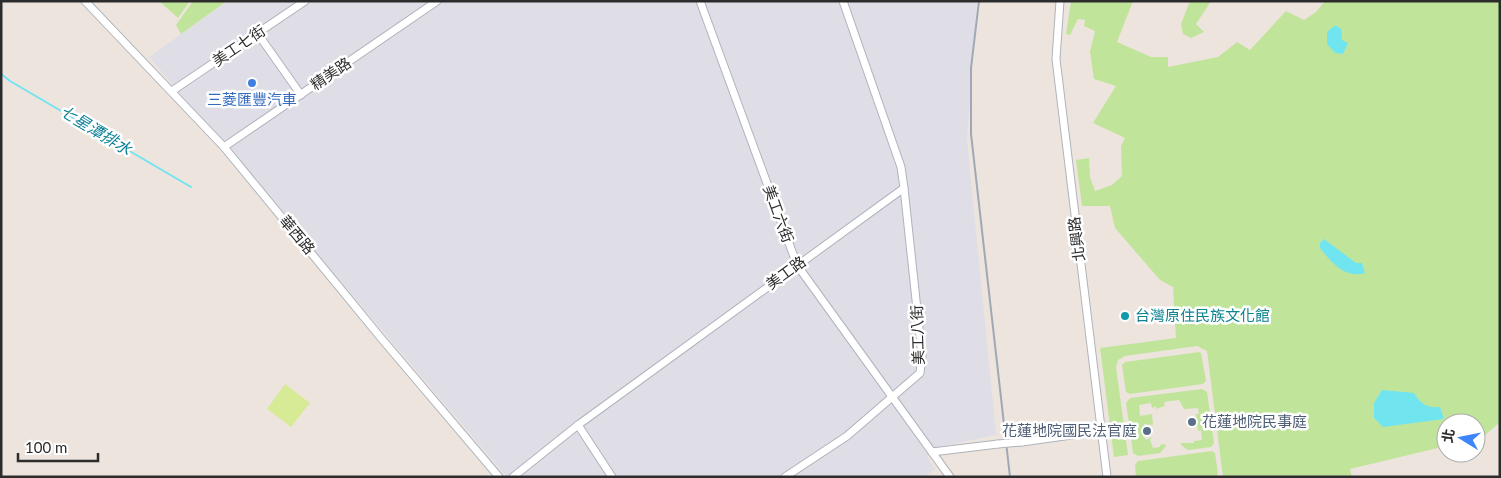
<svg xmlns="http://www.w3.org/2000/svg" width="1501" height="478" font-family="Lato,'Noto Sans TC',sans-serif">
<rect width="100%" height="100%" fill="#ede4de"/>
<polygon fill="#dfdee6" points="228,1 977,1 967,139 996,435 938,447 927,457 935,469 924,477 507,477 149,57"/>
<g fill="#c1e49b">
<polygon points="159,1 190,1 178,18"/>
<polygon points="193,1 227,1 181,34 176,25"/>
<polygon points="1071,1 1133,1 1117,42 1151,57 1168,57 1168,67 1218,57 1237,42 1250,50 1286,11 1304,20 1316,12 1325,1 1500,1 1500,422 1482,438 1476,439 1476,423 1446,423 1446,446 1350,469 1352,477 1223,477 1207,351 1197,346 1125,356 1118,360 1116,367 1128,455 1114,457 1100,348 1176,338 1173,287 1160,280 1115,228 1110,206 1082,206 1076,160 1089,158 1090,177 1095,191 1112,185 1122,176 1121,146 1125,138 1093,123 1116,86 1094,79 1090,52 1095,31 1084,26 1085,20 1078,19 1070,35 1066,34"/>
<polygon points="1190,1 1211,1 1196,24 1204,32 1191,38 1183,34 1181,24"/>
<polygon points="1199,352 1201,353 1206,381 1203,384 1130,394 1126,392 1122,365 1125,362"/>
<polygon points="1202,389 1207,392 1214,443 1211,447 1188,450 1181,445 1181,443 1194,443 1194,441 1202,440 1201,430 1198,431 1196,414 1199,414 1198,408 1184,409 1179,400 1164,402 1165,406 1156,409 1156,406 1152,408 1151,403 1139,405 1140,416 1152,414 1153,425 1144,424 1143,436 1146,440 1152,437 1150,440 1153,448 1160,447 1160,445 1165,444 1166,446 1160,453 1138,456 1133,453 1126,403 1130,398"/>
<polygon points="1212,451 1215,453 1218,474 1216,477 1136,477 1135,465 1138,461"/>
</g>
<polygon fill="#d7eb97" points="285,384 310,403 291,427 267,409"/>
<g fill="#71e5ef">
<polygon points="1334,26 1337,26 1341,29 1342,40 1348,43 1343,54 1335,53 1327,44 1327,32"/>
<path d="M1324 239 1356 263H1362L1365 273C1345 279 1332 263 1320 248V243Z"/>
<path d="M1382 390 1414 393C1421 404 1426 408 1440 407L1444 419 1383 427 1374 418V403Z"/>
</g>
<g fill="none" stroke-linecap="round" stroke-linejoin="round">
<polyline stroke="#71e5ef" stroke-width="2" points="1,74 10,81 191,187"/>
<g stroke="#aeb4bc" stroke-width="9">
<g id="minor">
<polyline points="85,1 224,147 381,338 499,477"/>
<polyline points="700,1 797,265 950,477"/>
<polyline points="1060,1 1056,59 1107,477"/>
<polyline points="258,34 301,95"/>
<polyline points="172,91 305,1"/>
<polyline points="224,147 437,1"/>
<polyline points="578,425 612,477"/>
<polyline points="1022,442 1100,431"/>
<polyline points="932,452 998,444"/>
<polyline points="513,477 578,425 904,188 901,167 843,1"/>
<polyline points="785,477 847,436 920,373 922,356 904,188"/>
</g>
</g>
<use href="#minor" stroke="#fff" stroke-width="7"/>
<polyline stroke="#a0a8b6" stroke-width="2" points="979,1 971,68 971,134 1010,477"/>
<g stroke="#aeb4bc" stroke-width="9" stroke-linecap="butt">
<polyline id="minor-bridge" points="998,444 1022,442"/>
</g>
<use href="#minor-bridge" stroke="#fff" stroke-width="7"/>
</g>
<circle fill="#3f7fe0" stroke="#fff" stroke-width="2" cx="252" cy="83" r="5"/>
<circle fill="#0f9aa8" stroke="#fff" stroke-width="2" cx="1125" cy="316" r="5"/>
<g fill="#5c6f8a" stroke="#fff" stroke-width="2">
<circle cx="1192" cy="422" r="5"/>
<circle cx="1147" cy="431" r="5"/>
</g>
<g text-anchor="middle" stroke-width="5" stroke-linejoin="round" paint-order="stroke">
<g font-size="15" fill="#2c2c2c" stroke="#fff">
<text transform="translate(239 46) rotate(-34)" y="5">美工七街</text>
<text transform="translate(331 74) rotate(-34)" y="5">精美路</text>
<text transform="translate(778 214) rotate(70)" y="5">美工六街</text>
<text transform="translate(297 235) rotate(50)" y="5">華西路</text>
<text transform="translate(1077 239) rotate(-97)" y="5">北興路</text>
<text transform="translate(786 273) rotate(-36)" y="5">美工路</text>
<text transform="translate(918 335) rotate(-92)" y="5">美工八街</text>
</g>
<g font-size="15" fill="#366cbe" stroke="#fff">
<text x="252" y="105">三菱匯豐汽車</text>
</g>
<g font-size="15" fill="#0d838f" stroke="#fff" text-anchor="start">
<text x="1135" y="321">台灣原住民族文化館</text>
</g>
<g font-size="15" fill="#4e5e75" stroke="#fff" text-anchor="start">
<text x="1202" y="427">花蓮地院民事庭</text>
<text x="1137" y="436" text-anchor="end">花蓮地院國民法官庭</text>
</g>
<g font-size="16" font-style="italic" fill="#0d8197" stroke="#fff">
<text transform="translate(96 130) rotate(31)" y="6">七星潭排水</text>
</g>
</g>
<rect width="1501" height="478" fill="none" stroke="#2c2c2c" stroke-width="5"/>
<g transform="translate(1461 438) rotate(280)"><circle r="24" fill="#ffffff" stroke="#ababab"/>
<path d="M0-4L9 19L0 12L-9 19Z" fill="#3e84fa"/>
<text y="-8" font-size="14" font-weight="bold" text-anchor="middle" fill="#2c2c2c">北</text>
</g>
<path d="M18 453v8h80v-8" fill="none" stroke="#2c2c2c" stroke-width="2.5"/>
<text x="25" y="453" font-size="15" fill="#2c2c2c" stroke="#ffffff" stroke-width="4" paint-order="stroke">100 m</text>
</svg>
